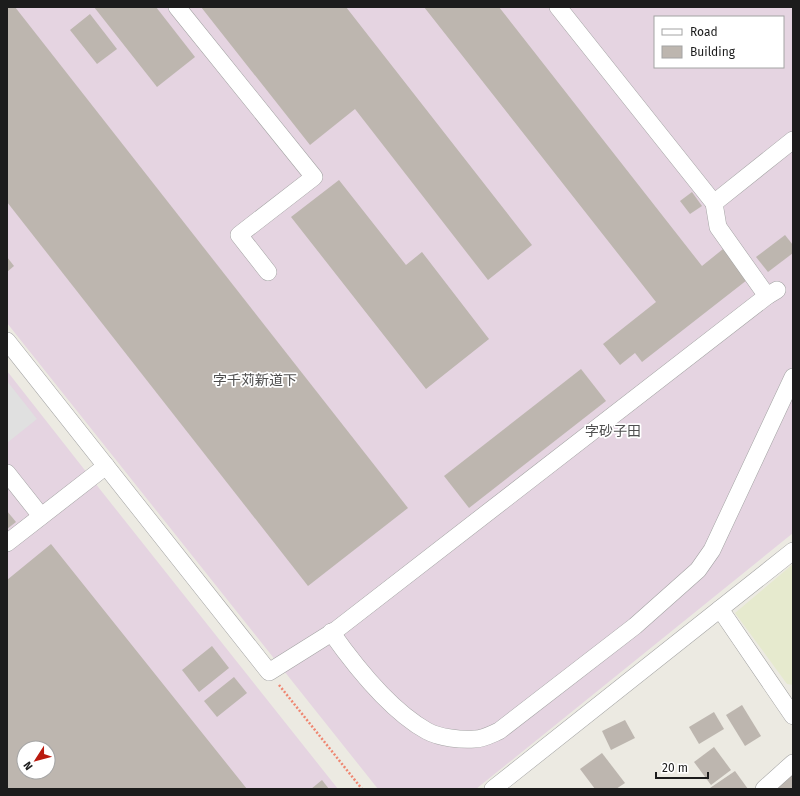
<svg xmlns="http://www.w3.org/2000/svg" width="800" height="796" font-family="'Fira Sans','Noto Sans JP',sans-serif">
<rect width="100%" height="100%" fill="#eceae2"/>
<g fill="#e5d4e1" fill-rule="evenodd">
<path d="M7 7H793V533L476 789H378L7 323ZM655 17H783V67H655Z"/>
<path d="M7 371 91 478 338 789H7ZM24 748H48V772H24Z"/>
</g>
<polygon fill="#e6eace" points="793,564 793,685 787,684 735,613"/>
<polygon fill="#e0e0e0" points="7,381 37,419 7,443"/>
<g fill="#bdb6af" fill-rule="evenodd">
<polygon points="7,7 15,7 408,508 308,586 7,202"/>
<polygon points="94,7 156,7 195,57 157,87"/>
<polygon points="201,7 346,7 532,245 488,280 355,109 310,145"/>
<polygon points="424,7 499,7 702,266 723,249 747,280 642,362 635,353 620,365 603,344 656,302"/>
<polygon points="90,14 117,49 97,64 70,30"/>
<polygon points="339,180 406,265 422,252 489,339 426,389 291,217"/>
<polygon points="692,192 702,206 690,214 680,201"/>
<polygon points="785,235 793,245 793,253 768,272 756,257"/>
<polygon points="7,257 14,266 7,272"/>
<polygon points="581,369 606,401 469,508 444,476"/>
<polygon points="7,511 16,522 7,529"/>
<path d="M51 544 247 789H7V580ZM24 748H48V772H24Z"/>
<polygon points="212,646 229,668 199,692 182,670"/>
<polygon points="234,677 247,693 217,717 204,701"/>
<polygon points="742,705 761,736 745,746 726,715"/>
<polygon points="714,712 724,729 699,744 689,727"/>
<polygon points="625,720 635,738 611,750 602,731"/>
<polygon points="714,747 731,770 711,785 694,762"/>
<polygon points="602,753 625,783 616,789 595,789 580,769"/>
<polygon points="735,771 748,789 711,789 710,788"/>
<polygon points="793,773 793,789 779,789 777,787"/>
<polygon points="322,780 329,789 311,789"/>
</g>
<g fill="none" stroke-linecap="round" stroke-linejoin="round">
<g stroke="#a3a3a3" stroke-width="18">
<g id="minor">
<polyline points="177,7 314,177 239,235 268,272"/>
<polyline points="558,7 714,203 718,227 767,296"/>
<polyline points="714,203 793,140"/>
<polyline points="7,341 269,672 336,630 767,296 777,290"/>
<polyline points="7,473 41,516"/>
<polyline points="7,543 106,466"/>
<polyline points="720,609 793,716"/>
<path d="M331 632C355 666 391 711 427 731 440 738 461 740 475 739 483 739 492 734 499 731L635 626 698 570 712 550 793 377"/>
<polyline points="493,789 793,551"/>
<polyline points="764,789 793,763"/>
</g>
</g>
<polyline stroke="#ef8671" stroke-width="2.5" stroke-dasharray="2 2" stroke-linecap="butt" points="279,685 362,789"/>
<use href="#minor" stroke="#fff" stroke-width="17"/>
</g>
<g text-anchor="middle" stroke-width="3.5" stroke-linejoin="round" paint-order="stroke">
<g font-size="14" fill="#4f4f4f" stroke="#fff">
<text x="255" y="385">字千苅新道下</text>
<text x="613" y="436">字砂子田</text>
</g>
</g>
<rect width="800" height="796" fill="none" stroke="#1c1c1c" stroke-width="16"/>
<rect x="654" y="16" width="130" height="52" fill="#ffffff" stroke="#a4a4a4"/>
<rect x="662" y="29" width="20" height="6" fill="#ffffff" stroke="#a4a4a4"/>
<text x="690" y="36" font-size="12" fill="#1c1c1c">Road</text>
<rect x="662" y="46" width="20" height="12" fill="#bdb6af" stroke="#a4a4a4"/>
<text x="690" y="56" font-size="12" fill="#1c1c1c">Building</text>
<g transform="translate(36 760) rotate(234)"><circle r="19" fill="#ffffff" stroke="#a4a4a4"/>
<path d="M0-3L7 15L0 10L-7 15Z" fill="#b91a0f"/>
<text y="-6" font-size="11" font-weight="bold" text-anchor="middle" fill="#1c1c1c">N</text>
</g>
<path d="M656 772v6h52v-6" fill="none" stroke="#1c1c1c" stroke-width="2"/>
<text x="662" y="772" font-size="12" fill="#1c1c1c" stroke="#ffffff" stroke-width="3" paint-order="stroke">20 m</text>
</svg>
